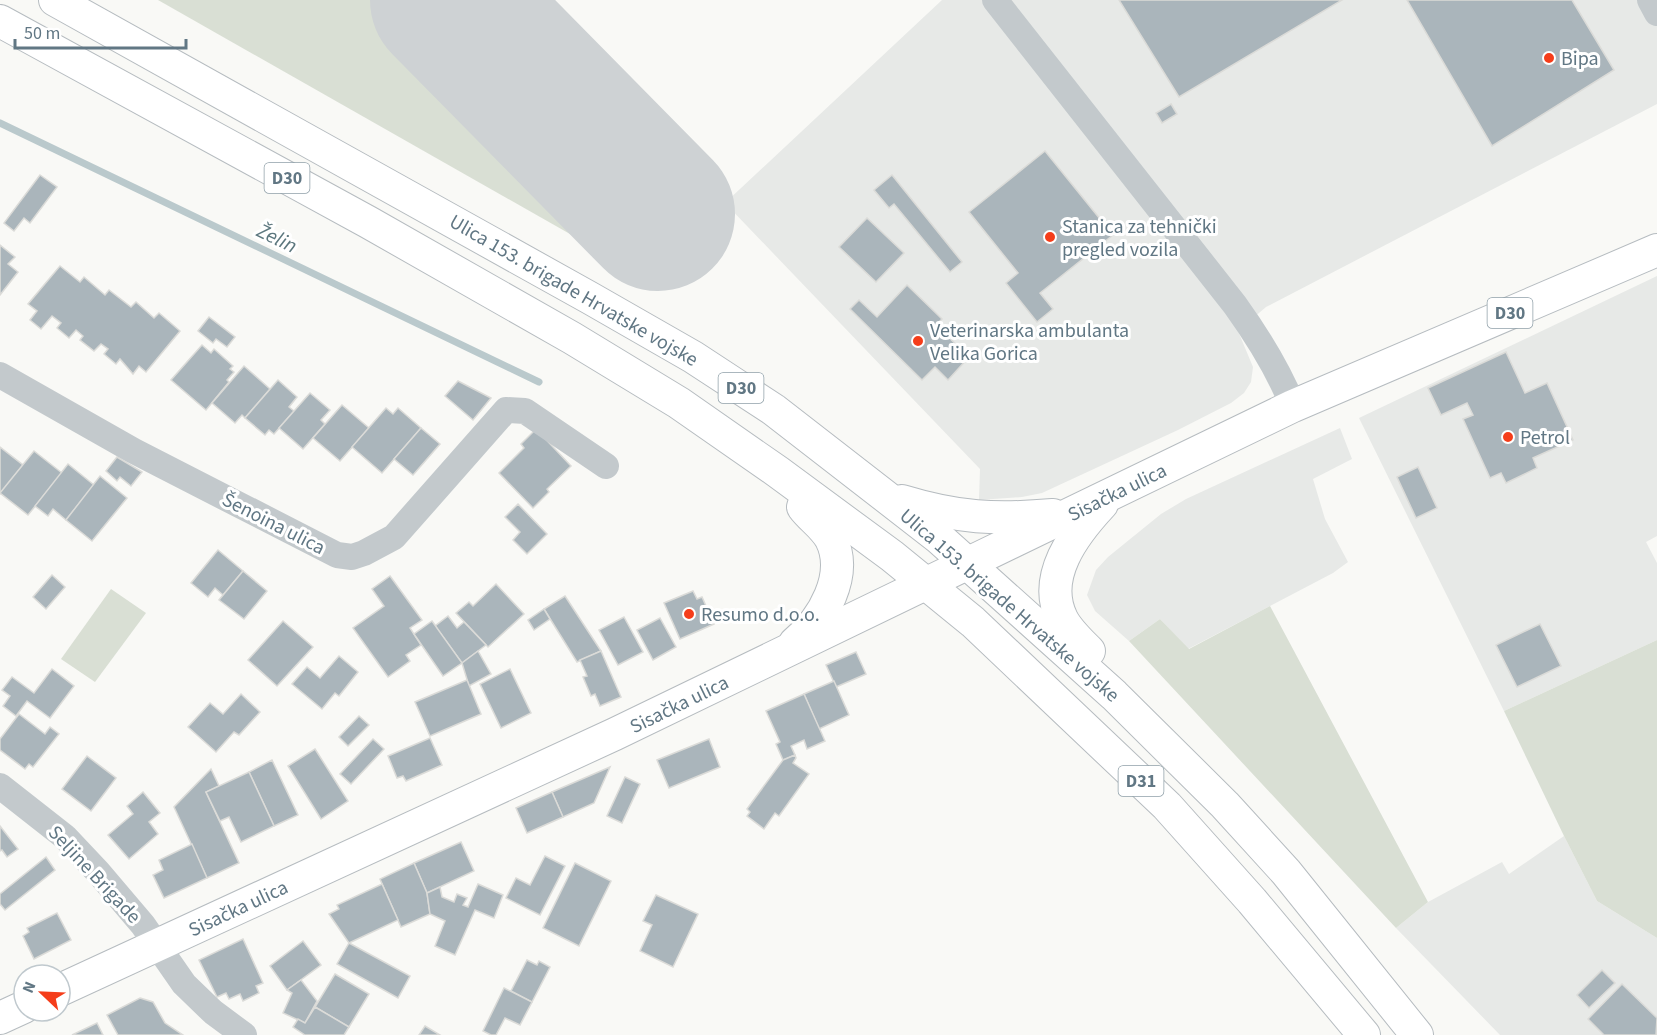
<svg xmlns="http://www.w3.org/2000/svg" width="1657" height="1035" font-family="'Source Sans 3',sans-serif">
<rect width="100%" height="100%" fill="#f9f9f6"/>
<g fill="#e7e9e7">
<polygon points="942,0 1657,0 1657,104 1266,307 1238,331 1253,367 1251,382 1244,393 1231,403 1178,430 1042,493 1022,497 979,500 980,469 725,203"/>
<polygon points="1657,276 1657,536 1646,542 1657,563 1657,640 1504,711 1359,418"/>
<polygon points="1340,428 1352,459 1313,479 1325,519 1348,562 1333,573 1188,649 1160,619 1129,641 1095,611 1087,595 1096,570 1108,557 1161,514 1186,499"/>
<polygon points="1564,836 1597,901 1657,938 1657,1035 1500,1035 1396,928 1428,902 1502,862 1509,874"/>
</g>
<g fill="#d9dfd4">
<path d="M158 0H401L664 249C649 260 640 264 621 263Z"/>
<polygon points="111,589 146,613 95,682 61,659"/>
<polygon points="1270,606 1428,902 1396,928 1129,641 1160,619 1189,649"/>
<polygon points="1657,640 1657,938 1597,901 1564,836 1504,711"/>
</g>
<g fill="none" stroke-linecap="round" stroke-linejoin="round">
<polyline stroke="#bac9cc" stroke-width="7" points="0,123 539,382"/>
<polyline stroke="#ced2d4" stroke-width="154" points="447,0 658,214"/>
</g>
<g fill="#aab5bb" stroke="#dbdbd8" stroke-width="1.5">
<polygon points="1119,0 1342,0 1179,97"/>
<polygon points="1407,0 1572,0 1614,70 1492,146"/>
<polygon points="1171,104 1177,114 1162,123 1156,113"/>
<polygon points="1045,151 1113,235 1040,293 1053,309 1037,322 1006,283 1018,273 969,212"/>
<polygon points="40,175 57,187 30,223 24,218 14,231 4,223"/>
<polygon points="892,175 962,262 950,272 894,204 889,208 874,190"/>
<polygon points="867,218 904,253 876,282 839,247"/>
<polygon points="0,245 15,257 8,264 18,272 0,295"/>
<polygon points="60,266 80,282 84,277 105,295 109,290 131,307 136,302 154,318 159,313 180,331 146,372 139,366 133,374 120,359 116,364 104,354 108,349 101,344 94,351 80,340 83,336 76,330 69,338 57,328 61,323 52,316 41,329 30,320 37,311 28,304"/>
<polygon points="907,285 942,319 936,325 969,357 948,380 935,367 922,380 850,309 859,300 877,317"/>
<polygon points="209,317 235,337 227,347 216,339 213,343 198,331"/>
<polygon points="202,345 211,353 214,349 233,366 230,369 234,372 227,380 229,382 206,410 171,380"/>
<polygon points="1506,352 1525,393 1547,383 1573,440 1533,458 1537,468 1506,483 1501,473 1490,478 1463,419 1473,415 1467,403 1441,415 1428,388"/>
<polygon points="244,366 270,389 245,418 242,415 235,423 212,403"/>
<polygon points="278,380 297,397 289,407 294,411 274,434 269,430 265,435 245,418"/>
<polygon points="458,381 491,398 473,420 445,396"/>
<polygon points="310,393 330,410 321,420 325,424 303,449 279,428"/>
<polygon points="342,405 369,428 340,461 313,438"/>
<polygon points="386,408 393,414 398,408 421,428 382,473 352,447"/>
<polygon points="421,428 440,444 413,475 394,459"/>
<polygon points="536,429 571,466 547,489 549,492 533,508 499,473 524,448 521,444"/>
<polygon points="0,447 23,465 0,494"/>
<polygon points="34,451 62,473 28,515 0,493"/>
<polygon points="117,457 142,472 131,486 120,477 117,481 106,471"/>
<polygon points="68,464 94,485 66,520 53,509 48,516 35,506"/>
<polygon points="1418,467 1437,508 1416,518 1397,477"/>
<polygon points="100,476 127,498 92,541 66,520"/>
<polygon points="518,504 547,534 527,554 513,540 520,532 505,517"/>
<polygon points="218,550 243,571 223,595 215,588 208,597 191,583"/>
<polygon points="243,571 267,591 244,619 219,600"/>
<polygon points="52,575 65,587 46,609 33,597"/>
<polygon points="390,576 422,620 410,628 421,645 406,655 410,661 388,677 353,628 384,606 372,589"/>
<polygon points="496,584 524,614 488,647 456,613 469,602 473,606"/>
<polygon points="693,591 697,599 702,597 714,624 680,639 664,603"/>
<polygon points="565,596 601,651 577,662 544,609"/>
<polygon points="544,609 550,619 534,630 528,620"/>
<polygon points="448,616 457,628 464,622 486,645 462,663 435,626"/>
<polygon points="624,617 643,652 618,665 599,630"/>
<polygon points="660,618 676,647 653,660 637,630"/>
<polygon points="283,621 313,647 277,686 248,660"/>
<polygon points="432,621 462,663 443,676 414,634"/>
<polygon points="1540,624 1561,666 1517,687 1496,645"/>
<polygon points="478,651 491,674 469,686 462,663"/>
<polygon points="601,651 621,697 600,706 595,694 591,696 583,677 587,676 580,660"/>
<polygon points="856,652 866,674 836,687 826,665"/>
<polygon points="339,656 358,672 339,696 335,693 322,709 292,684 307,667 320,678"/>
<polygon points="52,669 74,686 50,718 27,701 16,716 3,706 10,696 2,690 12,677 34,693"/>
<polygon points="510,669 531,713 501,728 480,684"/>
<polygon points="467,680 481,714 430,736 415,702"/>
<polygon points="834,681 849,715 819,729 804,694"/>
<polygon points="241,694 260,712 239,735 234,732 216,752 188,727 210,703 223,714"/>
<polygon points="804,694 825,741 807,749 804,740 791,746 795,755 783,760 776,744 780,742 766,711"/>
<polygon points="19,714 45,734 50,727 59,734 33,767 29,764 25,769 0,750 0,739"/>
<polygon points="359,716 369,725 348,746 339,737"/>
<polygon points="430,738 442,765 406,781 403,776 397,778 388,756"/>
<polygon points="373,739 384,749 351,784 340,774"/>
<polygon points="709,739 720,767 669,788 657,760"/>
<polygon points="315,749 348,801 321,819 288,766"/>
<polygon points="795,755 796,758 793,763 809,774 779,816 775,813 764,829 747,816 750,812 747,809 783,760"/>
<polygon points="87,756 116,778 91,811 62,789"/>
<polygon points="272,760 298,815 274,826 249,772"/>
<polygon points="610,767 594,803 563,817 552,792"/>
<polygon points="211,769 219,786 206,792 239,863 207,878 174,807"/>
<polygon points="249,772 274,826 241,842 229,817 220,821 206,792"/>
<polygon points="625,777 640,784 622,823 607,816"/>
<polygon points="143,792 160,813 149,822 158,834 129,859 108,835 133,814 127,806"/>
<polygon points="552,792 563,817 527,833 516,808"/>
<polygon points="0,826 18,849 7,857 2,850 0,851"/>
<polygon points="461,842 474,871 427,893 414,863"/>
<polygon points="192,844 207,878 164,898 153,875 163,870 159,860"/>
<polygon points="545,856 565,866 540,915 506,898 516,878 530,885"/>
<polygon points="46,857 55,870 5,910 0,904 0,894"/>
<polygon points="414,863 427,893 430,914 401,927 380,879"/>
<polygon points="575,863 611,881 579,946 543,928"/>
<polygon points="382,884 398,920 349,943 329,914 339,909 337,905"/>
<polygon points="478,884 503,895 494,918 475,910 455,955 435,946 445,921 430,914 427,893 440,887 442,897 454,902 457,894 467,898 463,905 468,907"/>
<polygon points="656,895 698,914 673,967 640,951 652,925 643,921"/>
<polygon points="57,913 71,940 34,959 23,936 29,932 27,928"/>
<polygon points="243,939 263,983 256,986 259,993 243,1001 240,994 229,999 226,993 217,997 199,960"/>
<polygon points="303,941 321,965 287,990 270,966"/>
<polygon points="349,943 410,976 398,998 337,964"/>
<polygon points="527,960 537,965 539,961 550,967 532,1002 511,991"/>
<polygon points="1602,970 1615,983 1589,1008 1577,995"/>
<polygon points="335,974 369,994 349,1027 315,1007"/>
<polygon points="301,980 317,1001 305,1023 283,1013 292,993 287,990"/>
<polygon points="1622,984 1657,1018 1656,1035 1604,1035 1588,1019"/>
<polygon points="504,988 532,1002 520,1025 505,1018 496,1035 491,1035 483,1031"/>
<polygon points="140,998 153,1002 165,1023 183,1035 118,1035 107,1015"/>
<polygon points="315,1007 349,1027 344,1035 305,1035 293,1027 298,1019 305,1023"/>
<polygon points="97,1023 103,1035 72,1035"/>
<polygon points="425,1026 440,1035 419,1035"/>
</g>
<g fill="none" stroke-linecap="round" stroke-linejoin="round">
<g stroke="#b6bcc0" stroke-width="34">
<g id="major">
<polyline points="55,0 590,298 693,357 774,410 939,538 1114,695 1225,805 1286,872 1417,1035"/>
<polyline points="0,21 368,222 572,338 679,403 778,472 892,556 973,622 1167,806 1252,901 1364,1035"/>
<path d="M902 501C958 518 995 520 1053 515"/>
<path d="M795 643C823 620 849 575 831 539 824 526 811 518 803 507"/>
<path d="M1089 651C1079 641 1068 631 1062 619 1041 577 1074 534 1102 504"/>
<polyline points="60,990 615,734 1293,406 1657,250"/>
<polyline points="0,1018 24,1007"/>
</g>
</g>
<g stroke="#c3c9cc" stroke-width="26">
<path d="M995 0 1235 305C1258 337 1278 369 1293 406"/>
<polyline points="1650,0 1657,13"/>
<polyline points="0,375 134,451 337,555 352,557 364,553 394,537 506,410 525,411 606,466"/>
<polyline points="0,786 65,837 98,872 143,925 184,984 213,1012 244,1035"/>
</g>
<use href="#major" stroke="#fff" stroke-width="32"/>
</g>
<g fill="#f53d1a" stroke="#fff" stroke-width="2">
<circle cx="1549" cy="58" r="6"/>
<circle cx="1050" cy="237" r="6"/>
<circle cx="918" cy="341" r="6"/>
<circle cx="1508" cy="437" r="6"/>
<circle cx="689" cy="614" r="6"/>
</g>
<g text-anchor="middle" stroke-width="6" stroke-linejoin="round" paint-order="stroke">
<g fill="#fff" stroke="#90a0a9" stroke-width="1.5">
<rect x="264.5" y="163" width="45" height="30" rx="4.5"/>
<rect x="1487.5" y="298" width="45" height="30" rx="4.5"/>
<rect x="718.5" y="373" width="45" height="30" rx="4.5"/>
<rect x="1118.5" y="766" width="45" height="30" rx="4.5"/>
</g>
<g font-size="18" font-weight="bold" fill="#617784">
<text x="287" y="184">D30</text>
<text x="1510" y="319">D30</text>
<text x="741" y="394">D30</text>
<text x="1141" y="787">D31</text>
</g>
<g font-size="20" fill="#617784" stroke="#fff" text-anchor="start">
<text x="1561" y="65">Bipa</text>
<text x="1062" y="233">Stanica za tehnički<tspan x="1062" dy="23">pregled vozila</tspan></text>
<text x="930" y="337">Veterinarska ambulanta<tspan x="930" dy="23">Velika Gorica</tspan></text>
<text x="1520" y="444">Petrol</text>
<text x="701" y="621">Resumo d.o.o.</text>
</g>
<g font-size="20" fill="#617784" stroke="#fff">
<text transform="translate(574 290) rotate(30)" y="7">Ulica 153. brigade Hrvatske vojske</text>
<text transform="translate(1117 492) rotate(-26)" y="7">Sisačka ulica</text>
<text transform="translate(274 523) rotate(27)" y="7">Šenoina ulica</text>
<text transform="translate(1010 605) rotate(41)" y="7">Ulica 153. brigade Hrvatske vojske</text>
<text transform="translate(679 704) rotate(-26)" y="7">Sisačka ulica</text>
<text transform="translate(95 874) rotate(47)" y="7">Seljine Brigade</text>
<text transform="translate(238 908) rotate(-25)" y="7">Sisačka ulica</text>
</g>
<g font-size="21" font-style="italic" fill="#5c777e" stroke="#fff">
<text transform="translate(277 238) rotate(26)" y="7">Želin</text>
</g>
</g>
<g transform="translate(42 993) rotate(293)"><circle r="28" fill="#ffffff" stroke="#c0c9ce" stroke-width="1.5"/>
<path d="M0-4.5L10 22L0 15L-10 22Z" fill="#f53d1a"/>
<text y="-9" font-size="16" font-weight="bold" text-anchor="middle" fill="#617784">N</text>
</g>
<path d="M15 39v9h171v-9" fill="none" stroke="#617784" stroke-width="3"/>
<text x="24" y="39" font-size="18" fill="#617784" stroke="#ffffff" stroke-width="4.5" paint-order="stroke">50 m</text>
</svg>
